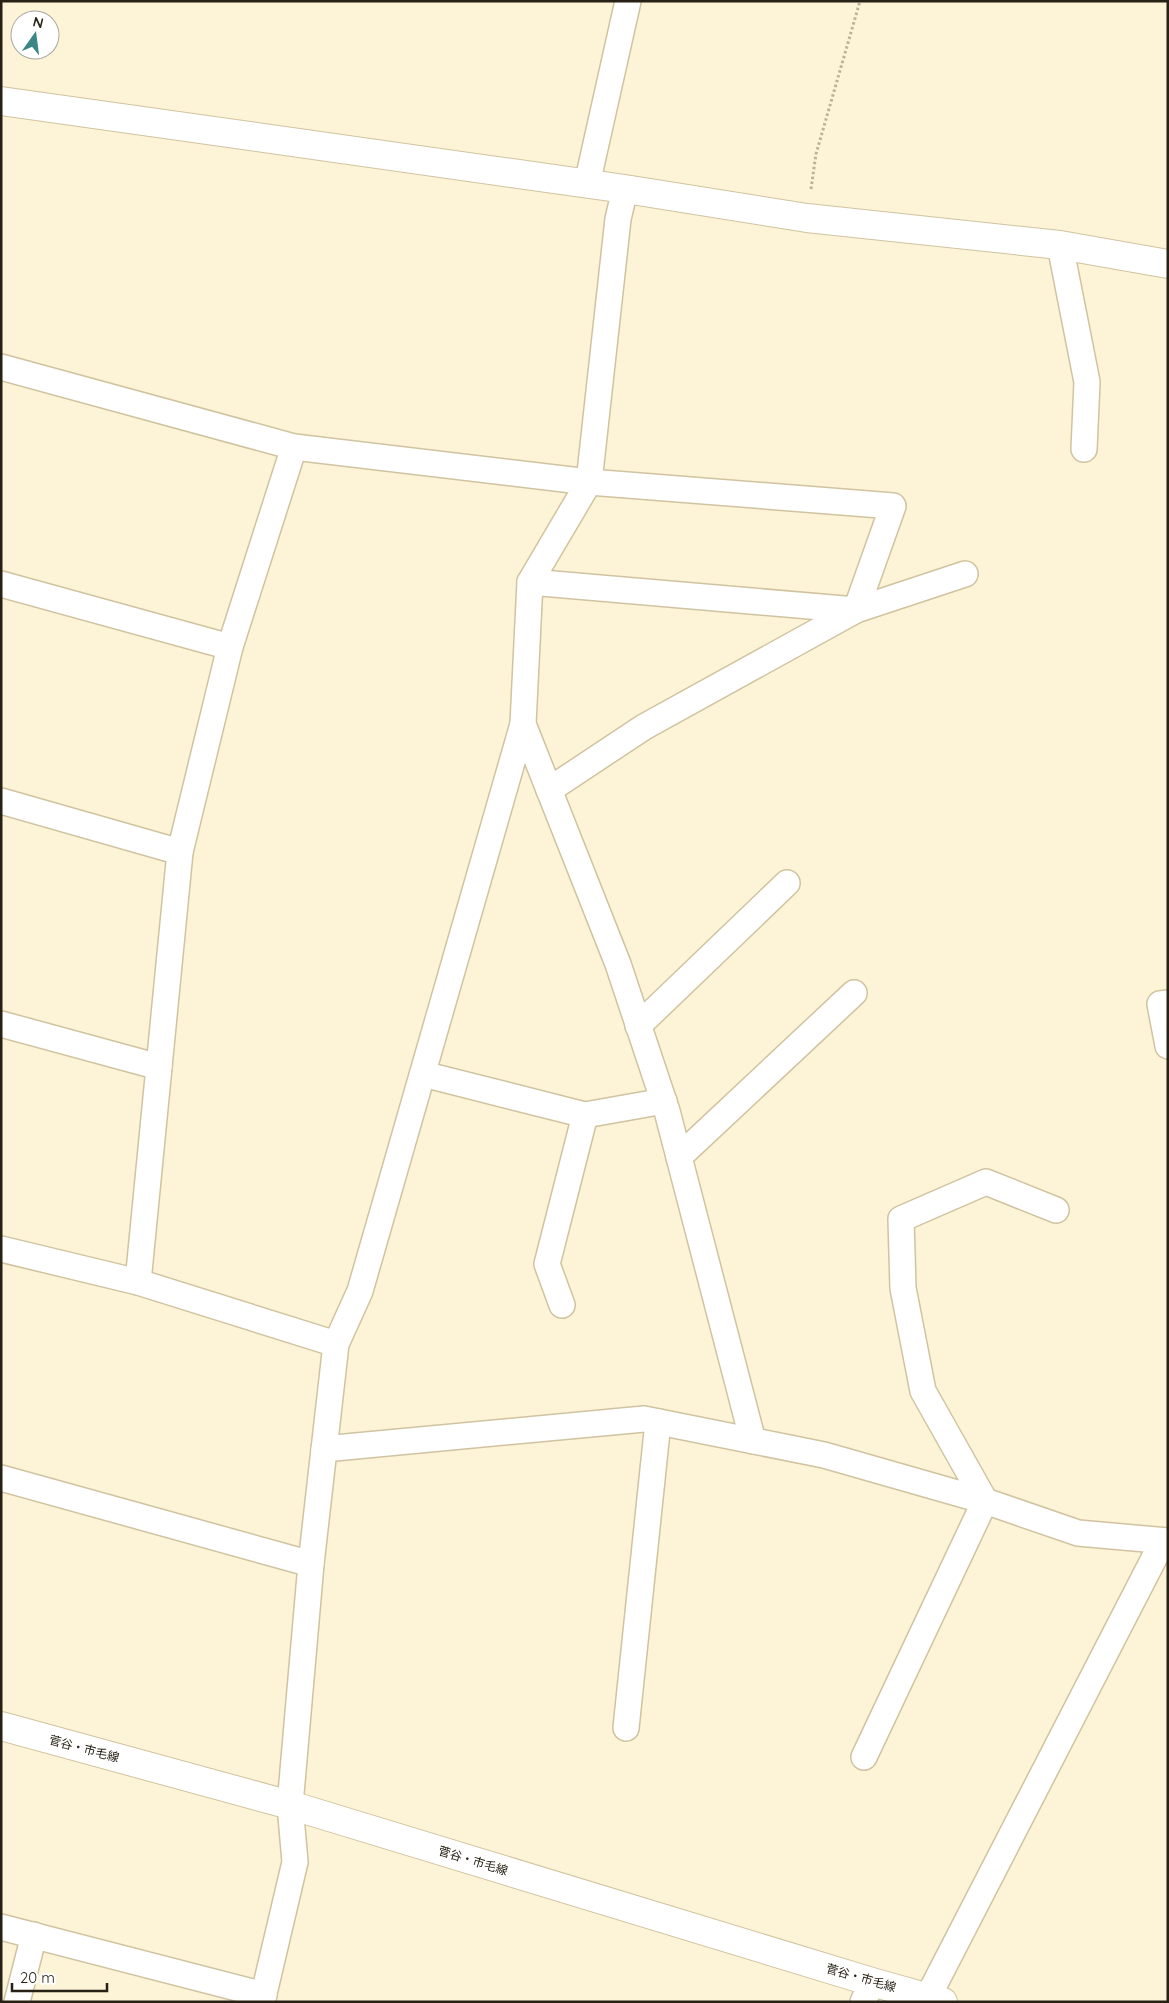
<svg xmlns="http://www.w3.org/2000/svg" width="1169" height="2003" font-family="Quicksand,'Noto Sans JP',sans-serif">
<rect width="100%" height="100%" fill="#fdf3d6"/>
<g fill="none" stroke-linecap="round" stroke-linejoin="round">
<g stroke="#d0c3a0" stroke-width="28">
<g id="street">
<polyline points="587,184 628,1"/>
<polyline points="1060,245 1087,382 1084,449"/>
<polyline points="1,367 294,447 589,482 893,506 856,610 530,582"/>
<polyline points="1,584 230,647"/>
<polyline points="523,724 618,964 667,1111 753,1441"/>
<polyline points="549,790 644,727 856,610 965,574"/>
<polyline points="1,801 180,852"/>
<polyline points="1168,1003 1160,1004 1168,1046"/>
<polyline points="1,1024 159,1067"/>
<polyline points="638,1026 787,883"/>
<polyline points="423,1074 585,1115 664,1101"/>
<polyline points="679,1157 854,993"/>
<polyline points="1,1249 138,1282 336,1344"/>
<polyline points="138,1282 180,852 230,647 294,447"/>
<polyline points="562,1305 547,1264 585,1115"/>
<polyline points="324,1449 644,1419 824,1455 985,1501 1078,1533 1168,1541"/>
<polyline points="1,1478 311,1564"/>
<polyline points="985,1501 923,1391 903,1288 901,1219 986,1182 1056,1210"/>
<polyline points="626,1728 658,1422"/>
<polyline points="864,1757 985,1501"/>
<polyline points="1,1927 264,1995"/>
<polyline points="928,1997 1163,1541"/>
<polyline points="17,2002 34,1935"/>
<polyline points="262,2002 295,1862 290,1805 311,1564 336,1344 360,1291 523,724 530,582 589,482 618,219 625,189"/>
<polyline points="863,2002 872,1982"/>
</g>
</g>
<g stroke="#d0c3a0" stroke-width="30">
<g id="secondary">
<polyline points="1,101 625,189 807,218 1060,245 1168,264"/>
<polyline points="1,1726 290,1805 872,1982 943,2002"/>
</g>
</g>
<polyline stroke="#bab29a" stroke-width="3" stroke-dasharray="2.5 2.5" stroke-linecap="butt" points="811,189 816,154 860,1"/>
<use href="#street" stroke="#fff" stroke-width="25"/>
<use href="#secondary" stroke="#fff" stroke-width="28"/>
</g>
<g text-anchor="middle" stroke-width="5" stroke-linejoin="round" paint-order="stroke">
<g font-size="12" fill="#262114" stroke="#fff">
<text transform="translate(84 1749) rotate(15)" y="4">菅谷・市毛線</text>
<text transform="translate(473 1861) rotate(17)" y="4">菅谷・市毛線</text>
<text transform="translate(861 1978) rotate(16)" y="4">菅谷・市毛線</text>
</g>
</g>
<rect width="1169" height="2003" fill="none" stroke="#262114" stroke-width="5"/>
<g transform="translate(35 35) rotate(14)"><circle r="24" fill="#ffffff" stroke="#a8a6a1"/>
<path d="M0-4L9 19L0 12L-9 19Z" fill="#3d8686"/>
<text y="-8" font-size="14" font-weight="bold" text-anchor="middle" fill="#262114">N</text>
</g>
<path d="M12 1983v8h95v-8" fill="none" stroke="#262114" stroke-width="2.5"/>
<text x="20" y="1983" font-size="15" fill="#262114" stroke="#ffffff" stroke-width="4" paint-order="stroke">20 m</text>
</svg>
